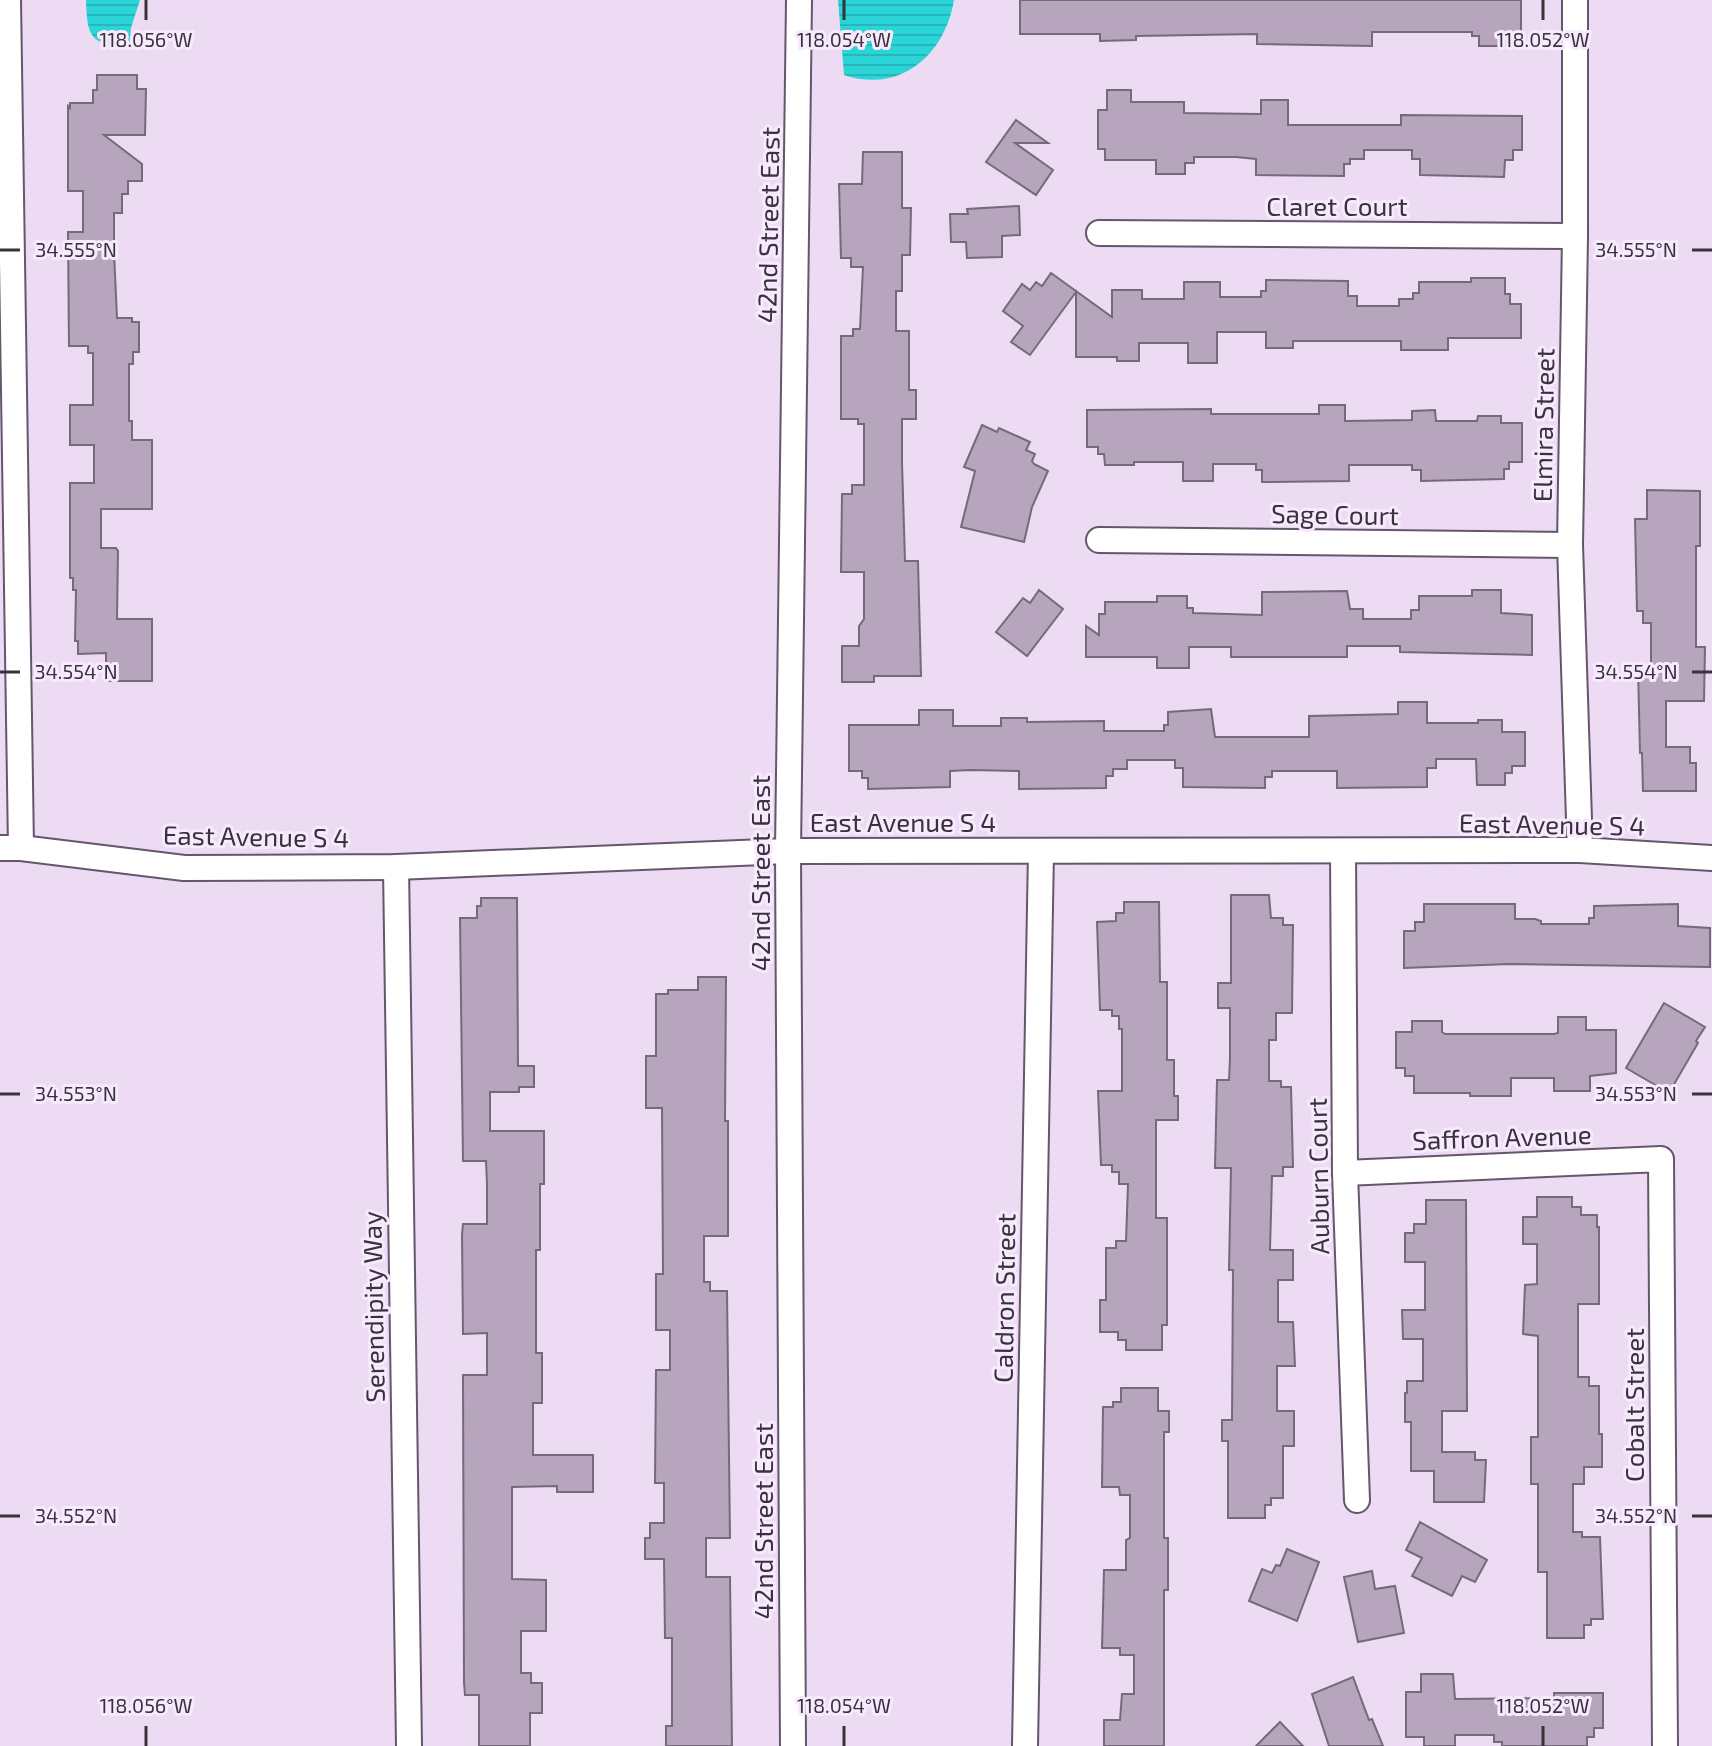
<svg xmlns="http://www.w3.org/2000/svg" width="1712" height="1746" font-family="'Exo 2',sans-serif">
<defs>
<pattern id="water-rules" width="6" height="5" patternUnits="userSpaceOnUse" patternTransform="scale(2)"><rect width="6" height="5" fill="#2bd4d7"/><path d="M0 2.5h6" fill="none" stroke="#27b6b9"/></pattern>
</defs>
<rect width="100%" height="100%" fill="#eddbf4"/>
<g fill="url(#water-rules)">
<path d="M86 0H140L131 28 129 46C90 46 87 36 86 0Z"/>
<path d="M838 0H954C945 55 900 94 844 75Z"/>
</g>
<g fill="#b6a5bc" stroke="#77687d" stroke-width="2">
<polygon points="1020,0 1521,0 1521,35 1508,35 1508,46 1479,46 1479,36 1472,36 1472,32 1372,32 1372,46 1257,44 1257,34 1136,36 1136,40 1100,41 1100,34 1020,34"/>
<polygon points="97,75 137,75 137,89 146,89 145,135 104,135 142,164 142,181 128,181 128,194 122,194 122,213 114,213 114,252 117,318 132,318 132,322 139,322 139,352 133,352 133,364 129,364 129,421 132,421 132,440 152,440 152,509 101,509 101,548 116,548 118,551 117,619 152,619 152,681 106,681 106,653 78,654 78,641 75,641 76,590 73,590 73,578 70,578 70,483 94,483 94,445 70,445 70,405 93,405 93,353 88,353 88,346 69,346 68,232 83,232 83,191 68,191 68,106 70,108 70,103 93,103 93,90 97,90"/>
<polygon points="1107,90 1131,90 1131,102 1184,102 1184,113 1261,114 1261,100 1288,100 1288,125 1401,125 1401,115 1522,116 1522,150 1513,150 1513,160 1505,160 1504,177 1420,175 1420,159 1412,159 1412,150 1364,150 1364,159 1350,159 1350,164 1344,164 1344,176 1256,175 1256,159 1236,157 1194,157 1194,163 1185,163 1185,174 1156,174 1156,160 1105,160 1105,149 1098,149 1098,110 1107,110"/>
<polygon points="1016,120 1048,143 1015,143 1053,170 1036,195 986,162"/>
<polygon points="863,152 902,152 902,208 911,208 910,255 902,255 902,291 896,291 896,331 909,331 909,390 916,390 916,419 902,419 902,462 905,561 918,561 921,676 874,676 874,682 842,682 842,646 859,646 859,626 864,619 864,572 841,572 842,494 852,494 852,485 864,485 864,424 858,424 858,419 841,419 841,336 853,336 853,329 860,329 863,267 851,267 851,258 841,258 839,184 862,184"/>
<polygon points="1019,206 1020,235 1002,236 1002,257 967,258 966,242 951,242 950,214 968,214 967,209"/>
<polygon points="1051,273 1112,317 1112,290 1142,290 1142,299 1184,299 1184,282 1220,282 1220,297 1261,297 1261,291 1266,291 1266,280 1348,281 1348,296 1357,296 1357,306 1399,306 1399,299 1413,299 1413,293 1419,293 1419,282 1471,282 1471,278 1505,278 1505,294 1510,294 1510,304 1521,304 1521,338 1448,338 1448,350 1401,350 1401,341 1293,341 1293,348 1266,348 1266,332 1217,332 1217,363 1188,363 1188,343 1139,343 1139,361 1117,361 1117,357 1076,357 1076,292 1030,355 1011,342 1023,326 1003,311 1022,284 1030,290 1036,282 1042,286"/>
<polygon points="1319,405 1345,405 1345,421 1412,420 1412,411 1435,410 1436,421 1477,421 1478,416 1501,416 1501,423 1522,423 1522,462 1509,462 1509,469 1504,469 1504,479 1421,481 1421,470 1412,470 1412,465 1349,465 1349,481 1262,482 1262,470 1256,470 1256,464 1213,464 1213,481 1183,481 1183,462 1134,462 1134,465 1105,465 1104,454 1098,454 1098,447 1087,447 1087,410 1211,409 1211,414 1319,414"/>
<polygon points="982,425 997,432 999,428 1030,442 1026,450 1035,454 1032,461 1034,464 1048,471 1032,507 1024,542 961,527 975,471 964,467"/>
<polygon points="1647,490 1700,491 1700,546 1696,546 1696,647 1705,647 1704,701 1666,701 1666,747 1690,747 1690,763 1696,763 1696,791 1643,791 1642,753 1640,753 1638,668 1651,668 1651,623 1643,623 1643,611 1637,611 1635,519 1647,519"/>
<polygon points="1039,590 1063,609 1027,656 996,632 1023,598 1030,603"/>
<polygon points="1472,590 1501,590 1501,613 1532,615 1532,655 1400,652 1400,646 1347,646 1347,657 1231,657 1231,647 1189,647 1189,668 1157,668 1157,657 1086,657 1086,626 1099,635 1099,614 1105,614 1105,602 1157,602 1157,596 1187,596 1187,608 1193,608 1193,613 1262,615 1262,592 1347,591 1350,609 1363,609 1363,619 1411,619 1411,610 1419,610 1419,596 1472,596"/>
<polygon points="1398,702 1427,702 1427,723 1478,723 1478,720 1502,720 1502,732 1525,732 1525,766 1512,766 1512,773 1505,773 1505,785 1477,785 1476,759 1436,759 1436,768 1427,768 1427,787 1337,788 1337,771 1272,771 1272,777 1265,777 1265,788 1183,787 1183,768 1175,768 1175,760 1127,760 1127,769 1113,769 1113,776 1106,776 1106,788 1019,789 1019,771 971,770 950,771 950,787 868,789 868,778 862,778 862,771 849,771 849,725 919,725 919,710 953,710 953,726 1001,726 1001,718 1027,718 1027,722 1104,721 1104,731 1164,731 1164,725 1168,725 1168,712 1211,709 1215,737 1309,737 1309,716 1398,714"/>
<polygon points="1231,895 1269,895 1271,918 1283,918 1283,925 1293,925 1292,1013 1276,1013 1276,1040 1269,1040 1269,1081 1281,1081 1281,1087 1291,1087 1293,1167 1283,1167 1283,1176 1272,1176 1270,1250 1293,1250 1293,1280 1278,1280 1278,1322 1293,1322 1295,1366 1277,1366 1277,1411 1294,1411 1294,1446 1283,1446 1283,1498 1271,1498 1271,1505 1265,1505 1265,1518 1228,1518 1228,1441 1222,1441 1222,1420 1232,1420 1233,1270 1229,1270 1231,1168 1215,1168 1217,1080 1229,1080 1230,1058 1230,1008 1218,1008 1218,983 1231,983"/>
<polygon points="481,898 517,898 518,1066 534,1066 534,1087 519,1087 519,1092 490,1092 490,1131 544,1131 544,1184 540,1184 540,1250 536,1250 536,1353 542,1353 542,1403 533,1403 533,1455 593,1455 593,1492 557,1492 557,1486 512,1487 512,1579 546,1580 546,1631 521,1631 521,1673 531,1673 531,1683 542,1683 542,1713 530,1713 530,1746 479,1746 479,1695 465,1695 464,1683 463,1375 487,1375 487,1333 463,1334 462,1235 463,1224 487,1224 487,1184 486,1161 463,1161 460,918 477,918 477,906 481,906"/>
<polygon points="1124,902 1159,902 1160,982 1167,982 1167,1060 1174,1060 1174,1096 1178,1096 1178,1120 1156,1120 1156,1218 1167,1218 1167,1325 1162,1325 1162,1350 1126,1350 1126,1340 1118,1340 1118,1332 1100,1332 1100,1300 1106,1300 1106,1248 1116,1248 1116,1241 1126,1241 1128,1184 1119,1184 1119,1172 1112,1172 1112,1165 1101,1165 1098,1091 1122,1091 1122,1029 1119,1029 1119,1016 1112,1016 1112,1010 1100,1010 1097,922 1116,921 1116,913 1124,913"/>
<polygon points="1424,904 1515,904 1515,919 1535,919 1541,921 1541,924 1589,924 1589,918 1594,918 1594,906 1678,904 1678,926 1710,928 1710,967 1510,964 1404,968 1404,931 1415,931 1415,922 1424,922"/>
<polygon points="698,977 726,977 725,1121 728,1121 728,1236 704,1236 704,1282 710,1282 710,1291 727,1291 730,1538 706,1538 706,1577 730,1577 732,1746 666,1746 666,1726 672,1726 672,1638 665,1638 664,1559 645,1559 645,1538 650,1538 650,1523 664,1523 664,1483 655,1483 656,1370 670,1370 670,1330 656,1330 656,1274 663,1274 662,1108 646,1108 646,1056 656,1056 656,994 668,994 668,990 698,990"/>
<polygon points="1664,1003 1705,1027 1696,1041 1698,1043 1669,1093 1626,1068"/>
<polygon points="1558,1017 1586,1017 1586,1030 1616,1030 1616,1073 1590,1076 1590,1091 1554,1091 1554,1078 1511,1078 1511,1096 1470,1096 1470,1093 1414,1093 1414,1076 1405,1076 1405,1068 1396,1068 1396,1032 1412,1032 1412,1021 1442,1021 1442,1032 1445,1034 1554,1034 1558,1033"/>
<polygon points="1537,1197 1572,1197 1572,1207 1581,1207 1581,1215 1597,1215 1597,1227 1599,1227 1599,1304 1578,1304 1578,1377 1589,1377 1589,1386 1599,1386 1599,1434 1602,1434 1602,1467 1584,1467 1584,1484 1573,1484 1573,1532 1582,1532 1582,1537 1600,1537 1603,1619 1591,1619 1591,1625 1584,1625 1584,1638 1547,1638 1547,1572 1538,1572 1538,1484 1531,1484 1531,1437 1538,1437 1538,1336 1523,1334 1525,1285 1537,1284 1537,1244 1523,1244 1523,1217 1537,1217"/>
<polygon points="1426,1200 1466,1200 1467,1411 1442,1411 1442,1452 1475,1452 1475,1460 1486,1460 1484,1502 1434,1502 1434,1471 1411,1471 1411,1422 1405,1422 1405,1393 1407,1393 1407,1381 1423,1381 1423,1339 1403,1339 1402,1310 1425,1310 1425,1262 1405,1262 1405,1233 1414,1233 1414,1224 1426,1224"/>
<polygon points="1121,1388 1158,1388 1158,1411 1169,1411 1169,1432 1164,1432 1164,1538 1168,1538 1168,1590 1164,1590 1164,1746 1104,1746 1104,1720 1120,1720 1122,1694 1134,1694 1134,1655 1120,1655 1120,1648 1102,1648 1104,1570 1126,1570 1126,1540 1130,1538 1130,1495 1120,1495 1119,1487 1102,1487 1103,1407 1113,1407 1113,1402 1121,1402"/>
<polygon points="1420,1522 1487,1560 1475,1582 1462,1576 1452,1596 1412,1576 1422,1558 1406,1550"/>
<polygon points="1287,1549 1319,1562 1297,1621 1249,1601 1262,1569 1272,1573 1276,1565 1280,1566"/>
<polygon points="1372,1571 1375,1589 1395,1586 1404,1633 1358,1642 1344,1577"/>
<polygon points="1421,1674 1453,1674 1455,1699 1554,1698 1554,1693 1603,1693 1603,1728 1594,1728 1594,1737 1587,1737 1587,1746 1502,1746 1502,1742 1494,1742 1494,1735 1455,1735 1455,1746 1424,1746 1424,1737 1406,1737 1406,1692 1421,1692"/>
<polygon points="1353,1677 1369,1720 1372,1719 1383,1746 1329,1746 1312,1694"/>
<polygon points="1280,1722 1303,1746 1256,1746"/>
</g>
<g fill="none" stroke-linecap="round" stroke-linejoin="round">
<g stroke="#65566b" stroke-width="28">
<g id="minor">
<polyline points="8,0 21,848"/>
<polyline points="1575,0 1575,236 1570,545 1580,850"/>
<polyline points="1099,233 1575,236"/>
<polyline points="1099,540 1570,545"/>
<polyline points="0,848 21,848 184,868 396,867 788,851 1580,850 1712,858"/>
<polyline points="1343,852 1345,1173 1357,1500"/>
<polyline points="396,867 409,1746"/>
<polyline points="1345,1173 1661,1159 1665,1746"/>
<polyline points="793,1746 788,851 799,0"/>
<polyline points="1025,1746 1041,851"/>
</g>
</g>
<use href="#minor" stroke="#fff" stroke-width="24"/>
</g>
<path fill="none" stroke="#39323b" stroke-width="3" d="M146 0V20M844 0V20M1543 0V20M0 250H20M1692 250H1712M0 672H20M1692 672H1712M0 1094H20M1692 1094H1712M0 1516H20M1692 1516H1712M146 1726V1746M844 1726V1746M1543 1726V1746"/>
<g text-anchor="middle" stroke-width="6" stroke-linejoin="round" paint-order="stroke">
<g font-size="26" fill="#39323b" stroke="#f8eafe">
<text x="1337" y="216">Claret Court</text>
<text transform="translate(769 225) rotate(-89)" y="9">42nd Street East</text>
<text transform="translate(1544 425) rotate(-89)" y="9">Elmira Street</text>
<text transform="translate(1335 515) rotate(1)" y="9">Sage Court</text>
<text x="903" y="832">East Avenue S 4</text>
<text transform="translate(1552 825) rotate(1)" y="9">East Avenue S 4</text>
<text transform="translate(256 837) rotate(1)" y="9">East Avenue S 4</text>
<text transform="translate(761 873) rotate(-90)" y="9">42nd Street East</text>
<text transform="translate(1502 1138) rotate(-2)" y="9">Saffron Avenue</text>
<text transform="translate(1319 1176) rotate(-91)" y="9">Auburn Court</text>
<text transform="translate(1005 1298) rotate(-89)" y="9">Caldron Street</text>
<text transform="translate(374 1307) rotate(-91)" y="9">Serendipity Way</text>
<text transform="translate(1635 1405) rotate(-90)" y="9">Cobalt Street</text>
<text transform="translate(764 1521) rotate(-90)" y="9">42nd Street East</text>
</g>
</g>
<g font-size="20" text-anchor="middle" fill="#39323b" stroke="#f8eafe" stroke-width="6" stroke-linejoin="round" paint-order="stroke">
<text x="146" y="47">118.056°W</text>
<text x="844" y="47">118.054°W</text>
<text x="1543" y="47">118.052°W</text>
<text x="76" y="257">34.555°N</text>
<text x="1636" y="257">34.555°N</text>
<text x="76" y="679">34.554°N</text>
<text x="1636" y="679">34.554°N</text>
<text x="76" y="1101">34.553°N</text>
<text x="1636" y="1101">34.553°N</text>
<text x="76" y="1523">34.552°N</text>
<text x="1636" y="1523">34.552°N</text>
<text x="146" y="1713">118.056°W</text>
<text x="844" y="1713">118.054°W</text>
<text x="1543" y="1713">118.052°W</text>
</g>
</svg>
